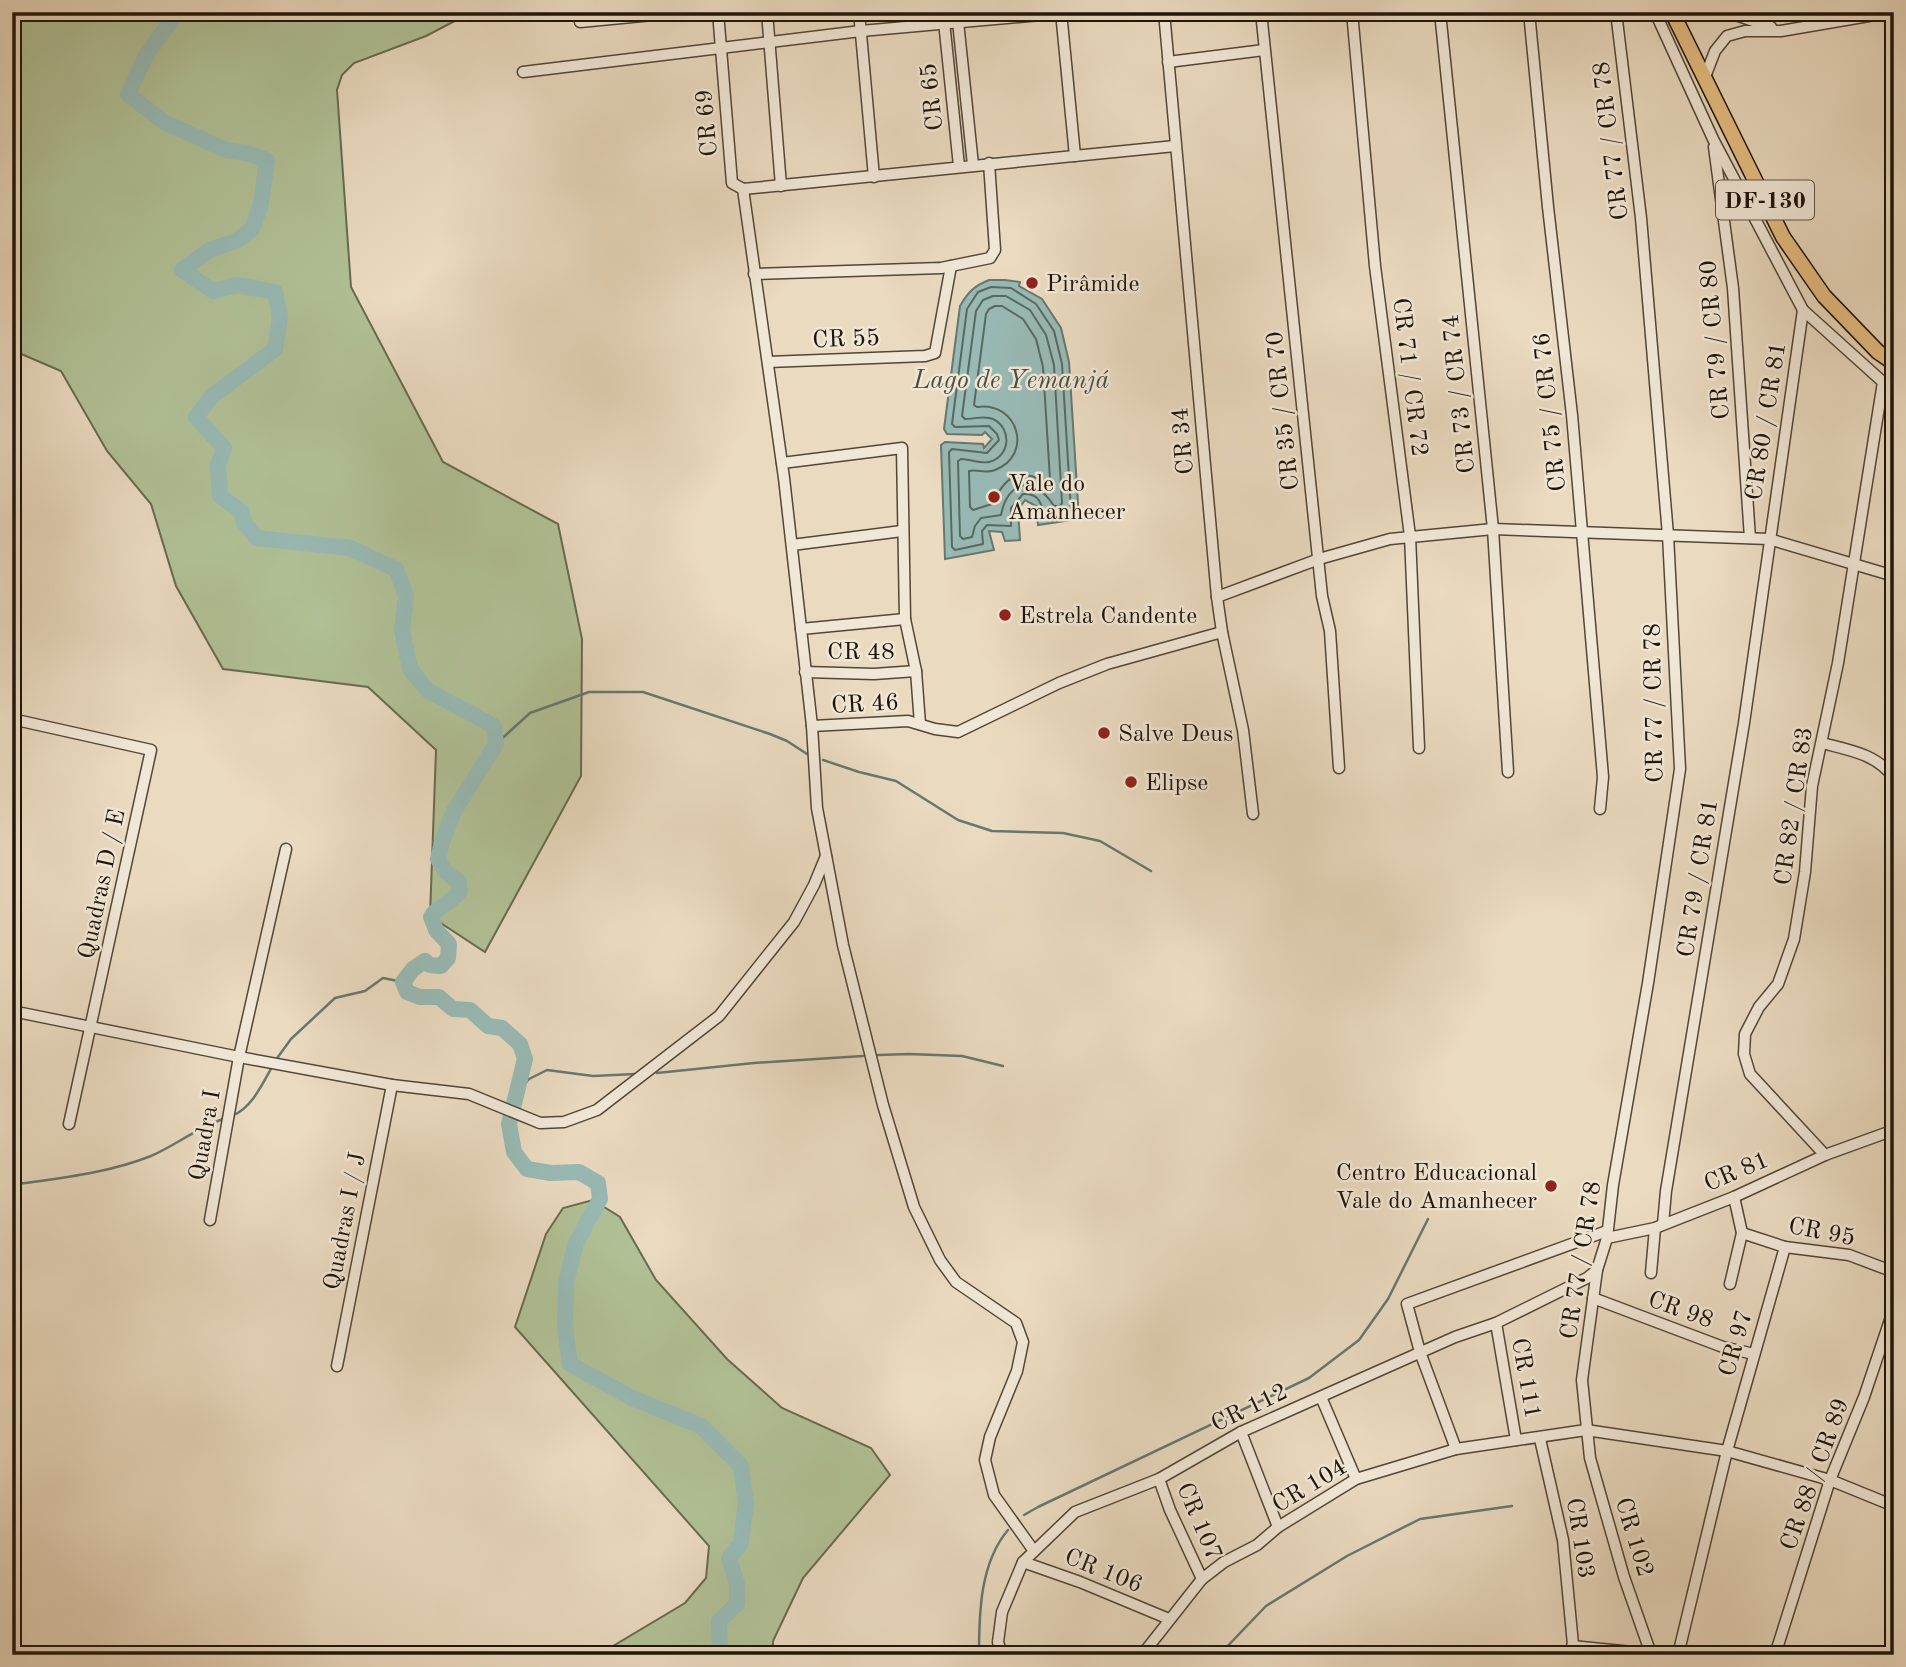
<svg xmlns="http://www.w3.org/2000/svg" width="1906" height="1667" font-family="'Old Standard TT',serif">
<rect width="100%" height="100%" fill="#eadac0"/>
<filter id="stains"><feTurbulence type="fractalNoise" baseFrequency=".00286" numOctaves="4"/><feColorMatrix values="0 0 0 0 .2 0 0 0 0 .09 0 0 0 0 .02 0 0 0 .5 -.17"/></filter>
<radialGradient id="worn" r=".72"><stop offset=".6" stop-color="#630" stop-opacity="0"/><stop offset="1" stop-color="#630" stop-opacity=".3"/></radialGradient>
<g fill="#b1c197" stroke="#686b50" stroke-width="2">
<polygon points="12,12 472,12 426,36 354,63 342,75 337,90 351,287 443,462 558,524 582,639 581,776 485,952 430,916 436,750 368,687 223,669 176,586 151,504 107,451 61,371 12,350"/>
<polygon points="593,1200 620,1217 656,1280 727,1359 782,1408 871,1448 890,1475 803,1578 773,1641 773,1655 598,1655 685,1603 706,1578 709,1546 515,1327 546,1234 563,1208"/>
</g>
<path fill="#98bab5" stroke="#677870" stroke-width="2" d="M989 280H1005L1020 282 1019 286 1042 299 1061 328 1069 362 1079 519 1038 525 1036 506 1025 500 1018 510 1020 540 1005 541 1002 532 989 531 994 550 945 559 941 445 945 442 983 444 984 448 992 439 985 432 982 435 947 434 944 429 960 306C968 292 974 286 989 280Z"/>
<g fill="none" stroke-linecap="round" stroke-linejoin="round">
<g stroke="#5b685f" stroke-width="2">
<path d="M991 287 1011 288 1036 304 1054 331 1062 364 1071 510 1069 513 1046 516C1040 505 1041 493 1023 494L1011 508V526L987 525 982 531 983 544 955 550 952 547 949 452 952 449 987 453 999 440 997 434 989 426 955 427 952 424 967 309 978 292Z"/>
<path d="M993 296H1006L1030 310 1046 335 1054 365 1062 503 1060 506H1054C1035 476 1008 479 1001 515L981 518 975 526 972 537 963 539 960 536 958 461 961 459C970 459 981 464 989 462 1011 456 1012 428 993 419 985 415 974 419 965 419L962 416 976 311 983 300Z"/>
<path d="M995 306H1002L1023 319 1036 339 1043 367 1050 479 1046 482C1018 467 1005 477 992 504L973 510 970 507 969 471C977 469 986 474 995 470 1034 455 1018 401 977 407L974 405 986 314 989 309Z"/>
</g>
<g stroke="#677870" stroke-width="2.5">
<polyline points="496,744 530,713 589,692 643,692 770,734 787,741 807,754"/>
<polyline points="823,760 859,772 896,781 958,820 992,831 1063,833 1100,841 1151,871"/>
<polyline points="878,1055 909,1054 962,1056 1003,1066"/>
<polyline points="275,1061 291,1039 335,998 365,991 383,978 403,982"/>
<polyline points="657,1073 754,1063 863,1056"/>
<polyline points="516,1094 529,1079 547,1070 593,1076 635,1074"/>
<path d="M233 1115C251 1109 263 1083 272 1067"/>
<path d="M12 1185C60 1178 105 1174 151 1156 176 1145 197 1128 223 1119"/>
<polyline points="1024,1515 1038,1507 1309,1378 1359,1340 1388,1299 1428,1219"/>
<path d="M979 1655C979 1613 980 1563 1008 1530"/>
<polyline points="1219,1655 1266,1606 1347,1556 1420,1519 1512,1506"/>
</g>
<path stroke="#98bab5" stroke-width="16" d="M177 12 146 56 128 94 164 122 226 150 247 153 267 160 261 204 252 229 236 241 209 250 182 270 213 291 237 285 275 292 280 317 275 349 211 397 196 417 224 448 218 466 220 496 242 512 244 523 257 538 350 548 396 569 406 596 402 630 410 669 427 690 494 726 496 744 454 811 442 842 438 859 445 871 459 882 460 891C451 904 437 906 431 917L436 930 449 944 448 958 441 966 430 965 425 961 413 969 403 982 407 992 420 997H439L453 1009 470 1010 488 1026 502 1028 520 1044 525 1059 509 1124 514 1152 527 1169 551 1173 579 1172 598 1183 600 1199 576 1243 566 1283 565 1327 570 1364 632 1398 701 1426 741 1466 746 1503 741 1543 729 1558 737 1584V1604L719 1621 720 1655"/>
<g stroke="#514637" stroke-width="13">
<g id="minor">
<polyline points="718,12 732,183 743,189"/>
<polyline points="767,12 781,186"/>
<polyline points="859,12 874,177"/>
<polyline points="943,12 959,166"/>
<polyline points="957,12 973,165"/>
<polyline points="1061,12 1075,156"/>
<polyline points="1164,12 1217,597 1222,632 1243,730 1253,814"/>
<polyline points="1261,12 1322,596 1330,631 1339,768"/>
<polyline points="1352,12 1375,266 1410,536 1419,748"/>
<polyline points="1440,12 1493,529 1508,772"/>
<polyline points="1529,12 1548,207 1572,415 1603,777 1600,809"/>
<polyline points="1616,12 1641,218 1668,535 1680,769 1648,983 1613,1185 1607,1238 1597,1270 1582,1380 1590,1458 1624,1577 1651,1654"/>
<polyline points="1655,12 1713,139 1803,310 1894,392"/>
<polyline points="1727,12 1771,27"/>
<polyline points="580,22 684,12"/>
<polyline points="1168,62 1264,50"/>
<polyline points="523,72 861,31 1075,12"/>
<polyline points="1705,77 1715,51 1727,36 1745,31 1781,31 1892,12"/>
<polyline points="1714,147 1733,288 1750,538"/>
<polyline points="743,189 784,478 812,726 817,808 843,945 883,1105 914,1207 940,1260 956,1282 1016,1323 1023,1342 1017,1371 990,1437 985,1460 994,1495 1034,1551"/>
<polyline points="743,189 1175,146"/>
<polyline points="754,274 941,268 990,258 995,250 989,163"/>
<polyline points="768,362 925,356 935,353 951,266"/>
<polyline points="782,463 902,448 905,619 916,671 920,724"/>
<polyline points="792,545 902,531"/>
<polyline points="1217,597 1319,559 1390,539 1493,529 1769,539 1894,576"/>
<polyline points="801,629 905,619"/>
<polyline points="805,672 874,674 916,671"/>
<polyline points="12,719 151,750 69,1124"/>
<polyline points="812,726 908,721 935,729 958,732 1059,683 1107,664 1222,632"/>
<path d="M1822 743C1849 750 1877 754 1894 778"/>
<polyline points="12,1011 239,1057 392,1085 469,1094 540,1123 564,1122 597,1110 719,1016 794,922 814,885 826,856"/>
<polyline points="1825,1155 1750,1074 1744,1054 1745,1034 1759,1007 1778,984 1794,939 1805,872 1812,786 1838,663 1883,382"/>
<polyline points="210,1220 239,1057 286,849"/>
<polyline points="1663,1224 1666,1191 1744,723 1803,310"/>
<polyline points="1742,1233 1785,1247 1849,1255 1894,1272"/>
<polyline points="1607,1238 1655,1228 1734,1197 1825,1155 1894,1130"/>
<polyline points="1651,1273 1655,1228"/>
<polyline points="1730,1284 1742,1233 1734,1197"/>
<polyline points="1593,1298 1723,1347 1754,1354"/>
<polyline points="1496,1323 1516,1440"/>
<polyline points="337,1366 392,1085"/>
<polyline points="1321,1397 1356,1479"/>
<polyline points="1241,1432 1278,1527"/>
<polyline points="1540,1439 1563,1540 1574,1655"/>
<polyline points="1456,1449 1420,1352 1407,1304 1607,1231"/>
<polyline points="1159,1479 1170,1510 1202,1579"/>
<polyline points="1023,1562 1080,1582 1169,1619"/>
<polyline points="1572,1646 1662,1655"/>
<polyline points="1002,1655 998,1642 1002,1612 1023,1562 1075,1512 1159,1479 1241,1432 1455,1337 1496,1323 1587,1278 1597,1270"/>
<polyline points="1142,1655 1202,1579 1224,1562 1257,1545 1278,1527 1356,1479 1456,1449 1586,1430 1727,1451 1830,1480 1894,1506"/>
<polyline points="1678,1655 1727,1451 1785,1247"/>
<polyline points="1775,1655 1830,1480 1864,1397 1894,1308"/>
</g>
</g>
<g stroke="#1e1509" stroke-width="17">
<polyline id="major" points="1672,12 1783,237 1824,296 1878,352 1894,363"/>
</g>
<use href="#minor" stroke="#f1e7d6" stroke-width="10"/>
<use href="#major" stroke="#e5bd80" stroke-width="14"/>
</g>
<g fill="#8f2418" stroke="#f1e7d6" stroke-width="2.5">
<circle cx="1032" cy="283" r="7"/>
<circle cx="994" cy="497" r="7"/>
<circle cx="1005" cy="615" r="7"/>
<circle cx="1104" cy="733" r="7"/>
<circle cx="1131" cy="782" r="7"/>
<circle cx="1551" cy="1186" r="7"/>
</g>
<g text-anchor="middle" stroke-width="5" stroke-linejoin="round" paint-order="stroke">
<rect fill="#f1e7d6" stroke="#5d5446" stroke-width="2" x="1716" y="180.5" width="98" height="39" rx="5"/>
<g font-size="23" font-weight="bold" fill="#1e1509">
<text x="1765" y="208">DF-130</text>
</g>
<g font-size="24" fill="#1e1509" stroke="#f1e7d6">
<text transform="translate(931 97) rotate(-96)" y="8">CR 65</text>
<text transform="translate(706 123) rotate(-95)" y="8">CR 69</text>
<text transform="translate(1610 141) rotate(-97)" y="8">CR 77 / CR 78</text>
<text transform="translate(846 338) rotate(-2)" y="8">CR 55</text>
<text transform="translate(1714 340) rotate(-95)" y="8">CR 79 / CR 80</text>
<text transform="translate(1411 377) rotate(83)" y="8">CR 71 / CR 72</text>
<text transform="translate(1458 394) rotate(-96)" y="8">CR 73 / CR 74</text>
<text transform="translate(1282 411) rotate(-96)" y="8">CR 35 / CR 70</text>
<text transform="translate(1549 412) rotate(-96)" y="8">CR 75 / CR 76</text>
<text transform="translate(1765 421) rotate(-81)" y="8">CR 80 / CR 81</text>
<text transform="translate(1182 441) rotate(-95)" y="8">CR 34</text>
<text x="861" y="659">CR 48</text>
<text transform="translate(865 703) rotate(-3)" y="8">CR 46</text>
<text transform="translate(1653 703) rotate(-91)" y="8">CR 77 / CR 78</text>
<text transform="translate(1793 806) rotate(-82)" y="8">CR 82 / CR 83</text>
<text transform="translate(1697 878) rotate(-81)" y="8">CR 79 / CR 81</text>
<text transform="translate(101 884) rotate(-78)" y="8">Quadras D / E</text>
<text transform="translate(204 1135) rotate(-80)" y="8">Quadra I</text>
<text transform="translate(1736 1171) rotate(-23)" y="8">CR 81</text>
<text transform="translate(344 1221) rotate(-79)" y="8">Quadras I / J</text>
<text transform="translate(1822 1231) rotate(11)" y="8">CR 95</text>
<text transform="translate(1580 1260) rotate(-81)" y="8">CR 77 / CR 78</text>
<text transform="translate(1681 1309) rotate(20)" y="8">CR 98</text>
<text transform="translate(1735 1343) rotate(-74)" y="8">CR 97</text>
<text transform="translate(1527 1378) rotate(80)" y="8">CR 111</text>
<text transform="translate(1249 1407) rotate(-26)" y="8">CR 112</text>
<text transform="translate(1814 1474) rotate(-70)" y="8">CR 88 / CR 89</text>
<text transform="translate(1309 1485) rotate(-31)" y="8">CR 104</text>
<text transform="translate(1200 1521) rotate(67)" y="8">CR 107</text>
<text transform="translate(1635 1537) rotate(73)" y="8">CR 102</text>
<text transform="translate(1581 1538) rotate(81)" y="8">CR 103</text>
<text transform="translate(1104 1570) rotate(22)" y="8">CR 106</text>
</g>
<g font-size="24" fill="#1e1509" stroke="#f1e7d6" text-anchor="start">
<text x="1046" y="291">Pirâmide</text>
<text x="1008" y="491">Vale do<tspan x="1008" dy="28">Amanhecer</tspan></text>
<text x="1019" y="623">Estrela Candente</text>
<text x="1118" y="741">Salve Deus</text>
<text x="1145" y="790">Elipse</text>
<text x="1537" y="1180" text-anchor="end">Centro Educacional<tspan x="1537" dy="28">Vale do Amanhecer</tspan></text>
</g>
<g font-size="26" font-style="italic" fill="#494f45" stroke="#f1e7d6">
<text x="1011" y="388">Lago de Yemanjá</text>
</g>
</g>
<rect width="1906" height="1667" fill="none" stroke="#eadac0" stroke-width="42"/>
<rect x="14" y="14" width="1878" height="1639" fill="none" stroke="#1e1509" stroke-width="3.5"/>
<rect x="21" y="21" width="1864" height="1625" fill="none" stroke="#1e1509" stroke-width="2"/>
<rect width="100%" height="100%" filter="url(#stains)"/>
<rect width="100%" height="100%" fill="url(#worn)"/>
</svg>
